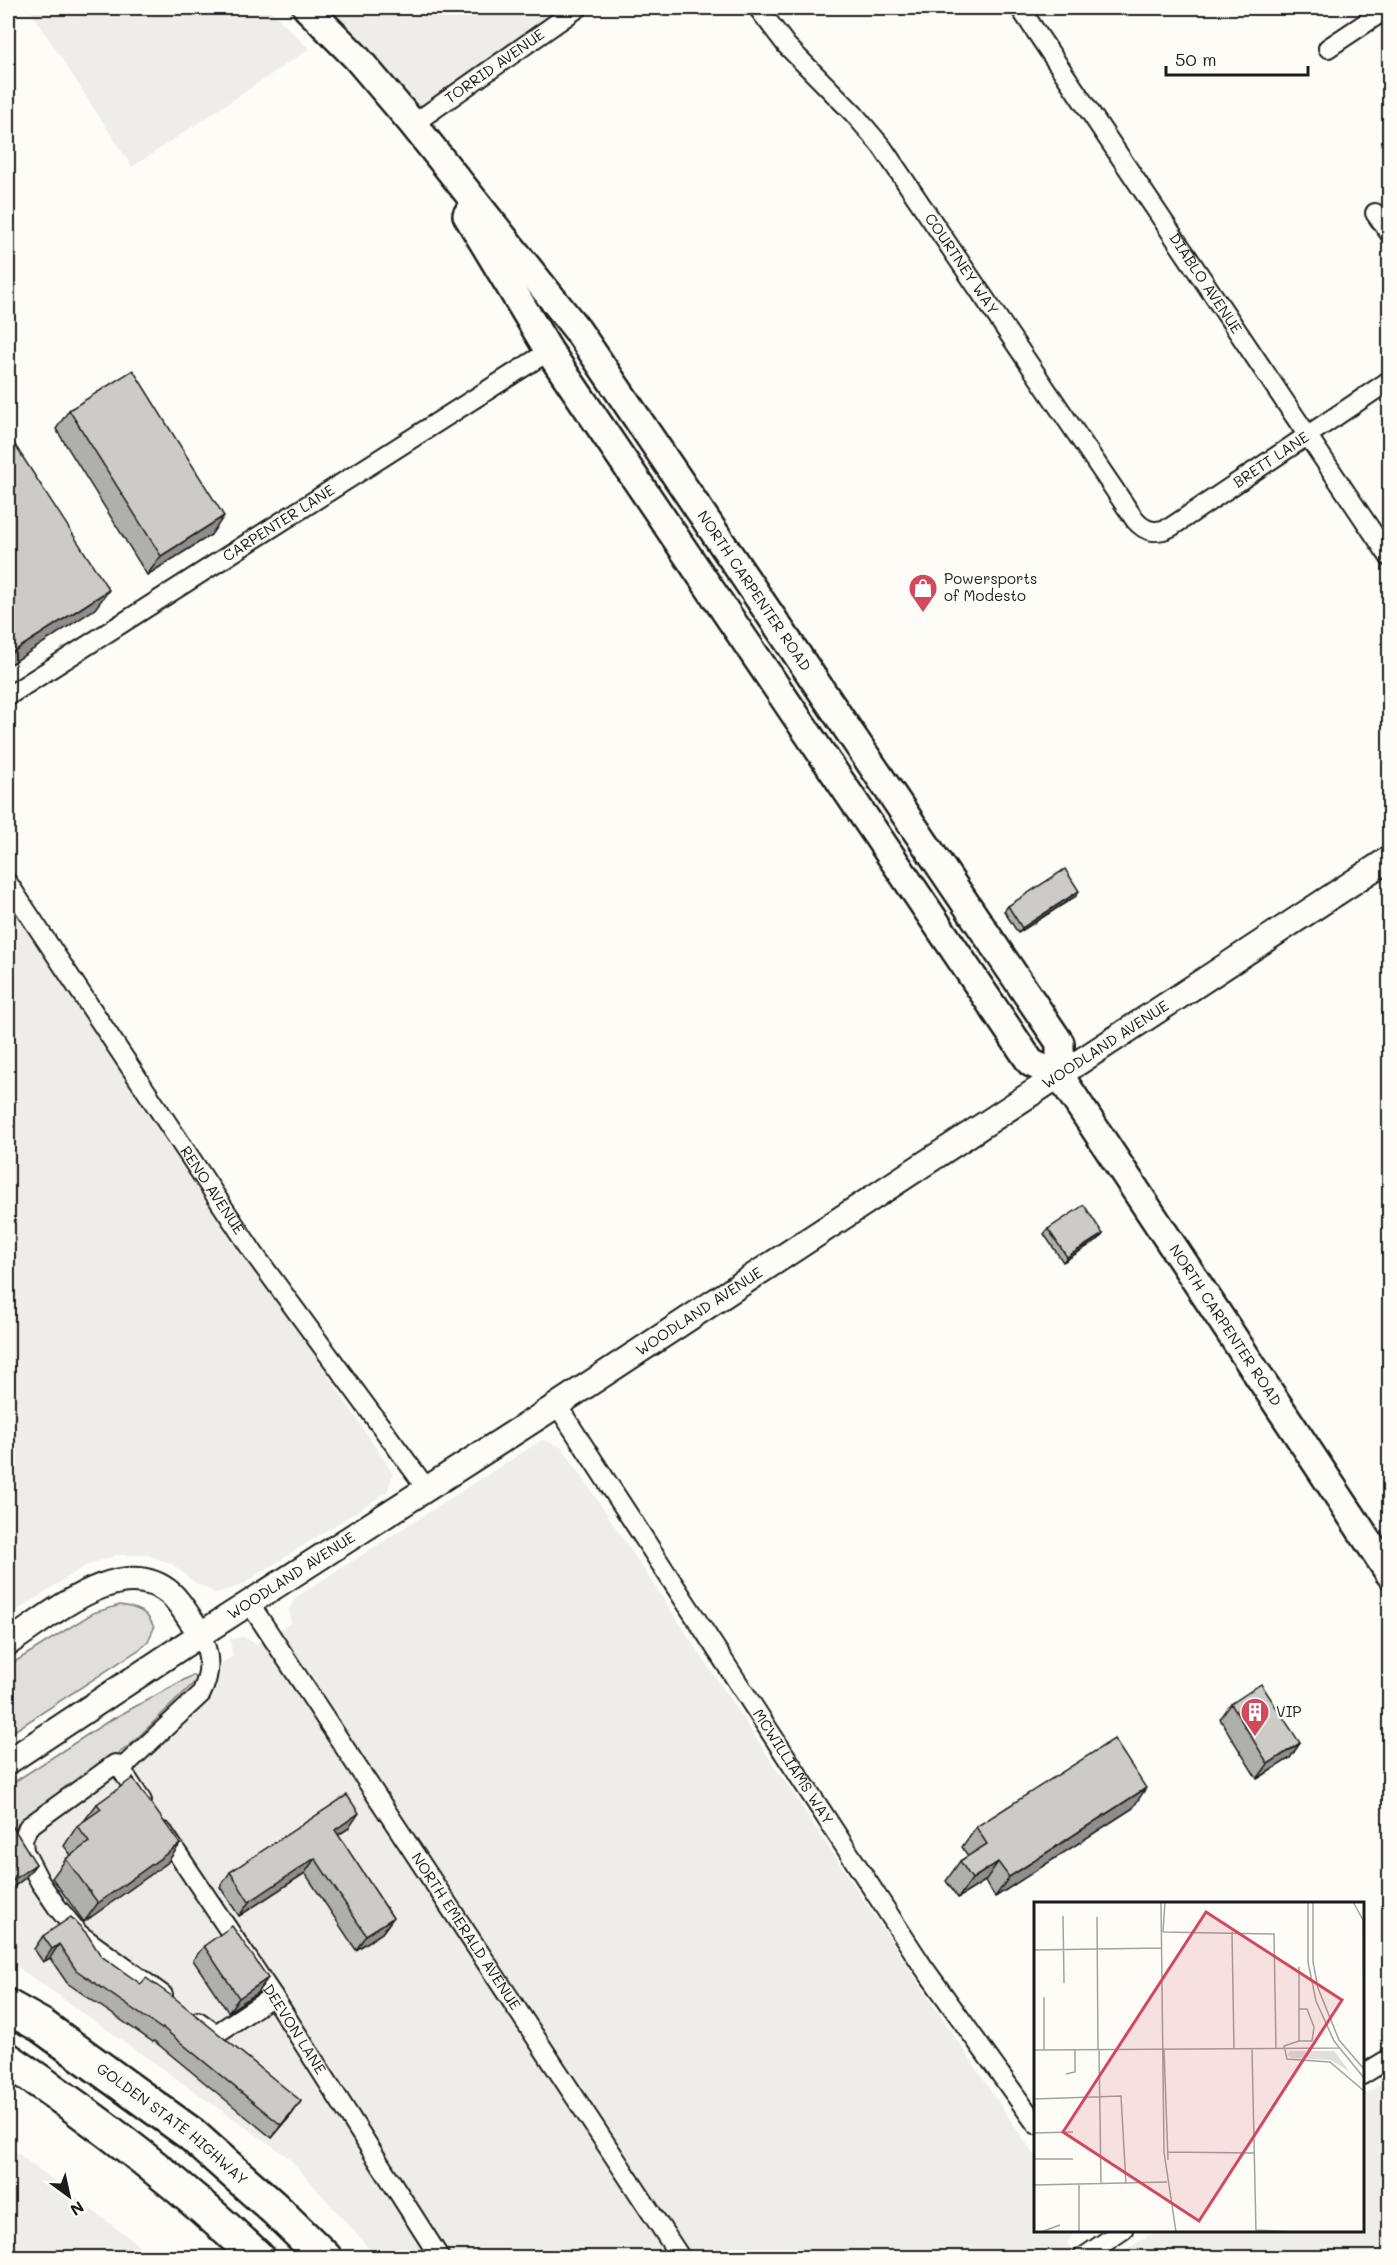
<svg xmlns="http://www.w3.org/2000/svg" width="1397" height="2265" font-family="Mali,sans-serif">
<rect width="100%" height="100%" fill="#fdfcf7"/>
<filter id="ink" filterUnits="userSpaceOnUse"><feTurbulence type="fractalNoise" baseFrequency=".0167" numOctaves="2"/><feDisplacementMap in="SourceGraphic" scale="12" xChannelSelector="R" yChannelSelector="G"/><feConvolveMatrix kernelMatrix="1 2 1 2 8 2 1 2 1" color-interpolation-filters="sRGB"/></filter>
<g filter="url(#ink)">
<g fill="#eeede9">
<polygon points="29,8 268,8 309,49 132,167"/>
<polygon points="323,8 562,8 418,106"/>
<polygon points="8,888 393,1474 387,1492 240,1586 215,1593 194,1582 172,1564 148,1555 117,1555 85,1566 8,1616"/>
<polygon points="542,1440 562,1447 1035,2157 1036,2230 1075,2231 1067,2243 1077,2257 377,2257 288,2157 8,1960 8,1837 131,1744 198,1679 233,1656 230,1639 244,1637 256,1644 291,1623 289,1610 296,1597"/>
<polygon points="1389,2078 1389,2257 1114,2257 1156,2231 1362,2230 1363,2096"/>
<polygon points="8,2146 154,2257 8,2257"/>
</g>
<g fill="#e0dfdb" stroke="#7e7e7c" stroke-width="1.5">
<path d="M120 1605C138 1608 148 1611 154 1628L148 1641 140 1649 8 1735V1666L93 1613Z"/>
<polygon points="193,1675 198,1679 131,1744 8,1837 8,1786 107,1722"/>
</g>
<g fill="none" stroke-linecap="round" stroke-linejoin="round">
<g stroke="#1c1c1c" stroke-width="22">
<g id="minor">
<path id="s1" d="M758 8 787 46 854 114 882 147 1135 520C1145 532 1157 534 1171 527L1390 380"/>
<path id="s2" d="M1020 8 1390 558"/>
<polyline points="1328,48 1388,8"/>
<path id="s3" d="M413 124 578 8"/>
<polyline points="1375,213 1390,234"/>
<path id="s4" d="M8 696 549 351"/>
<path id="s5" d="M8 883 255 1255 427 1489"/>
<path id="s6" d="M557 1405 922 1965 1036 2124"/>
<path id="s7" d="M250 1604 681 2258"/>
<path d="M121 1769 201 1694C211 1673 211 1656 201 1634"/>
<polyline points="142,1801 121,1769 115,1764 28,1827 23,1840 24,1851 40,1882 57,1907 79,1934 163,1995"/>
<path id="s8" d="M163 1832 273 1996 440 2258"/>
<polyline points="198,2021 216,2034 273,1996"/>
<polyline points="1362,2075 1390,2058"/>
<polyline points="1082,2258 1123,2230"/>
</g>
</g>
<g stroke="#1c1c1c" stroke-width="28">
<g id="tertiary">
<path d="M8 1643C49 1617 122 1551 171 1594 182 1604 191 1622 201 1634"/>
<path id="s9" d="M8 1762 201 1634 557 1405 1390 858"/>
</g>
</g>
<g stroke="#1c1c1c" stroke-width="32">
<g id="secondary">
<path id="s10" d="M307 8 356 57 413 124 578 331 1060 1043V1076L1390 1574"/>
<polyline points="467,215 549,351 1031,1063 1060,1076"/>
</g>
</g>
<g stroke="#1c1c1c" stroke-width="38">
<g id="motorway">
<path id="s11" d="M8 2007 42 2026 191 2134 275 2209 325 2258"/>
<path d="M8 2060C96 2119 181 2184 258 2258"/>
</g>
</g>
<use href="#minor" stroke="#fdfcf7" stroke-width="18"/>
<use href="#tertiary" stroke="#fdfcf7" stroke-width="24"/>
<use href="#secondary" stroke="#fdfcf7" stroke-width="27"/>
<use href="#motorway" stroke="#fdfcf7" stroke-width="33"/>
</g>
<g fill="#afafac" stroke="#1c1c1c" stroke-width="1.5">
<polygon points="69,410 211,535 147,575 56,429"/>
<polygon points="1076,896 1018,933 1004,911 1008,906"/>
<polygon points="1048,1229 1103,1234 1099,1239 1063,1262 1044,1234"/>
<polygon points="1231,1704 1300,1743 1290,1758 1257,1779 1220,1719"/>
<polygon points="97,1804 180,1844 167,1863 84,1922 52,1878 66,1859 71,1855 64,1846 77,1826 84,1821"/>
<polygon points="1133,1808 995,1897 985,1881 958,1898 946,1881 960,1861 968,1856 962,1847 976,1827"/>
<polygon points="349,1828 338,1835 393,1918 382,1933 356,1950 305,1873 239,1916 220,1887 230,1872"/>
<polygon points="8,1831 36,1864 25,1878 8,1891"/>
<polygon points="43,1936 101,1956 301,2101 292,2114 272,2138 154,2041 153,2042 67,1983 50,1958 43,1962 34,1949"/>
<polygon points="204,1946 257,1993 228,2012 193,1960"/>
</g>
<g fill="#8f8e8c" stroke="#1c1c1c" stroke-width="1.5">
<polygon points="224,516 211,535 147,575 161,556"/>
<polygon points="109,590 95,609 8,666 8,655"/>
<polygon points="1079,891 1076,896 1018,933 1022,928"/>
<polygon points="1103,1234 1099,1239 1063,1262 1067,1257"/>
<polygon points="1300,1743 1290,1758 1257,1779 1268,1764"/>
<polygon points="1146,1788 1133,1808 995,1897 1009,1877"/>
<polygon points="359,1813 349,1828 324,1844 335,1830"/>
<polygon points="180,1844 167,1863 84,1922 98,1903"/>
<polygon points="315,1858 305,1873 239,1916 249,1902"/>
<polygon points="998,1862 985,1881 958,1898 972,1879"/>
<polygon points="36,1864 25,1878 8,1891 8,1887 13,1880"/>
<polygon points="393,1918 382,1933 356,1950 366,1935"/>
<polygon points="59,1944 50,1958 43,1962 52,1949"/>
<polygon points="268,1978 257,1993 228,2012 239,1998"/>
<polygon points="301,2101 292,2114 272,2138 281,2125"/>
</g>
<g fill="#cccbc8" stroke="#1c1c1c" stroke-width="1.5">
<polygon points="133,370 224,516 161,556 69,410"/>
<polygon points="11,439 109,590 8,655 8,441"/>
<polygon points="1065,869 1079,891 1022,928 1008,906"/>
<polygon points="1084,1205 1103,1234 1067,1257 1048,1229"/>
<polygon points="1261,1684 1300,1743 1268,1764 1231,1704"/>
<polygon points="1114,1739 1146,1788 1009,1877 998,1862 972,1879 960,1861 987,1844 976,1827"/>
<polygon points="133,1778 180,1844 98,1903 66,1859 89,1842 77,1826 101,1809 97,1804"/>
<polygon points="347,1795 359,1813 335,1830 393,1918 366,1935 315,1858 249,1902 230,1872"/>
<polygon points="13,1827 36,1864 13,1880 8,1873 8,1831"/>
<polygon points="71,1917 87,1934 101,1956 141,1984 146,1978 176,1999 301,2101 281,2125 163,2028 162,2029 76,1970 59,1944 52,1949 43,1936"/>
<polygon points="232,1926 268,1978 239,1998 204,1946"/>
</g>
</g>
<defs>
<g id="shop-pin" transform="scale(1.5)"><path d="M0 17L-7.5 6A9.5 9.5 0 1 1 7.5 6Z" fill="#d1495b" stroke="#fdfcf7"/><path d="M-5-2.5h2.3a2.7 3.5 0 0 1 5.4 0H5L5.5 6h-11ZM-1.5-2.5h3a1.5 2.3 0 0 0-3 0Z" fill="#fff"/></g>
<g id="building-pin" transform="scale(1.5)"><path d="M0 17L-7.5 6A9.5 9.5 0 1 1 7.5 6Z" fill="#d1495b" stroke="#fdfcf7"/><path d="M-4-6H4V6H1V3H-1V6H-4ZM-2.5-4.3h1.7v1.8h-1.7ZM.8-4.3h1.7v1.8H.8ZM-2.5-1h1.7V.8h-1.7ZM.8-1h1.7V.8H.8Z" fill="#fff"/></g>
</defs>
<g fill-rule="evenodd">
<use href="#shop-pin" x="923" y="588"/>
<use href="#building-pin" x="1255" y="1712"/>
</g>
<g text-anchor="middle" stroke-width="4.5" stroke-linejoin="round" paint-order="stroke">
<g font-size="15" fill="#1c1c1c" stroke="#fdfcf7">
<text dy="5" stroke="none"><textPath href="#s3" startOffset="100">TORRID AVENUE</textPath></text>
<text dy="5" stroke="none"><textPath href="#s1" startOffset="328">COURTNEY WAY</textPath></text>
<text dy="5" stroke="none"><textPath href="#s2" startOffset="332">DIABLO AVENUE</textPath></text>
<text dy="5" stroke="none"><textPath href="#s1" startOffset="798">BRETT LANE</textPath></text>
<text dy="5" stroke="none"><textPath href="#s4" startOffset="321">CARPENTER LANE</textPath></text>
<text dy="5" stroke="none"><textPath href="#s10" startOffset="736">NORTH CARPENTER ROAD</textPath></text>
<text dy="5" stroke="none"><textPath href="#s9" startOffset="1311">WOODLAND AVENUE</textPath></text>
<text dy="5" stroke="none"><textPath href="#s5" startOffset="369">RENO AVENUE</textPath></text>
<text dy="5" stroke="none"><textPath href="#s9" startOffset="825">WOODLAND AVENUE</textPath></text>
<text dy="5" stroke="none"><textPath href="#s10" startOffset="1614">NORTH CARPENTER ROAD</textPath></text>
<text dy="5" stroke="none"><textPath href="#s9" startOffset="339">WOODLAND AVENUE</textPath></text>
<text dy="5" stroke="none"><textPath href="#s6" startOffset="432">MCWILLIAMS WAY</textPath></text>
<text dy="5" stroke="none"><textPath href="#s7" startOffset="392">NORTH EMERALD AVENUE</textPath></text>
<text dy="5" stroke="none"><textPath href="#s8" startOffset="237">DEEVON LANE</textPath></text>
<text dy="5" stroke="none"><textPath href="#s11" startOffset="202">GOLDEN STATE HIGHWAY</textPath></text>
</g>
<g font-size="15" fill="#1c1c1c" stroke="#fdfcf7" text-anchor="start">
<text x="944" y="584">Powersports<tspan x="944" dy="17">of Modesto</tspan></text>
<text x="1276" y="1717">VIP</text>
</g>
</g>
<g transform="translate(1034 1902)">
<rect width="330" height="330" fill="#fdfcf7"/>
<path d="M256 149H300L316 170 297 158 258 156 253 153Z" fill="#e0dfdb"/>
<path fill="none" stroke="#a3a29f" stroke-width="1.5" d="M127 0 130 250 142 330M274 0V60L282 99 300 139 330 176M279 0V60L284 86 305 138 330 167M319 0 329 18 330 133M29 14 30 81M63 15 64 147M129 30 240 32 242 147M129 30 131 0M198 30 200 147M0 48 128 46M265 107H273L280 125 278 139H265V65M265 139 250 144 253 157 296 160 330 189M65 147 67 282M130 147 134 258M218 147 222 330M0 148 305 146M10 148V95M32 172 41 170V148M0 197 87 194 92 282M0 231 39 230M134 250 220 251M0 257H39M0 283 133 280M45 283V330M222 328 262 330M7 330 26 323"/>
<path fill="#d1495b" fill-opacity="0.15" stroke="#d1495b" stroke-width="3" d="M172 10 308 98 165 319 29 230Z"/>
<rect width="330" height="330" fill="none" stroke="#1c1c1c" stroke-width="3"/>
</g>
<rect width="1397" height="2265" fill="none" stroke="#fdfcf7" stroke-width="30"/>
<rect x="15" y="15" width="1367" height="2235" fill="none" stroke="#1c1c1c" stroke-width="2" filter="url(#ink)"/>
<g transform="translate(69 2196) rotate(147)" stroke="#fdfcf7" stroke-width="4.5" paint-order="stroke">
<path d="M0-4.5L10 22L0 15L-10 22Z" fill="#1c1c1c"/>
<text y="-9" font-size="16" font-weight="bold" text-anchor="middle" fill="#1c1c1c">N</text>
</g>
<path d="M1166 66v9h142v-9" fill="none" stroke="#1c1c1c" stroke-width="3"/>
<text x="1175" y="66" font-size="18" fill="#1c1c1c" stroke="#fdfcf7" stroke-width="4.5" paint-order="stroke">50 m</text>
</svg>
